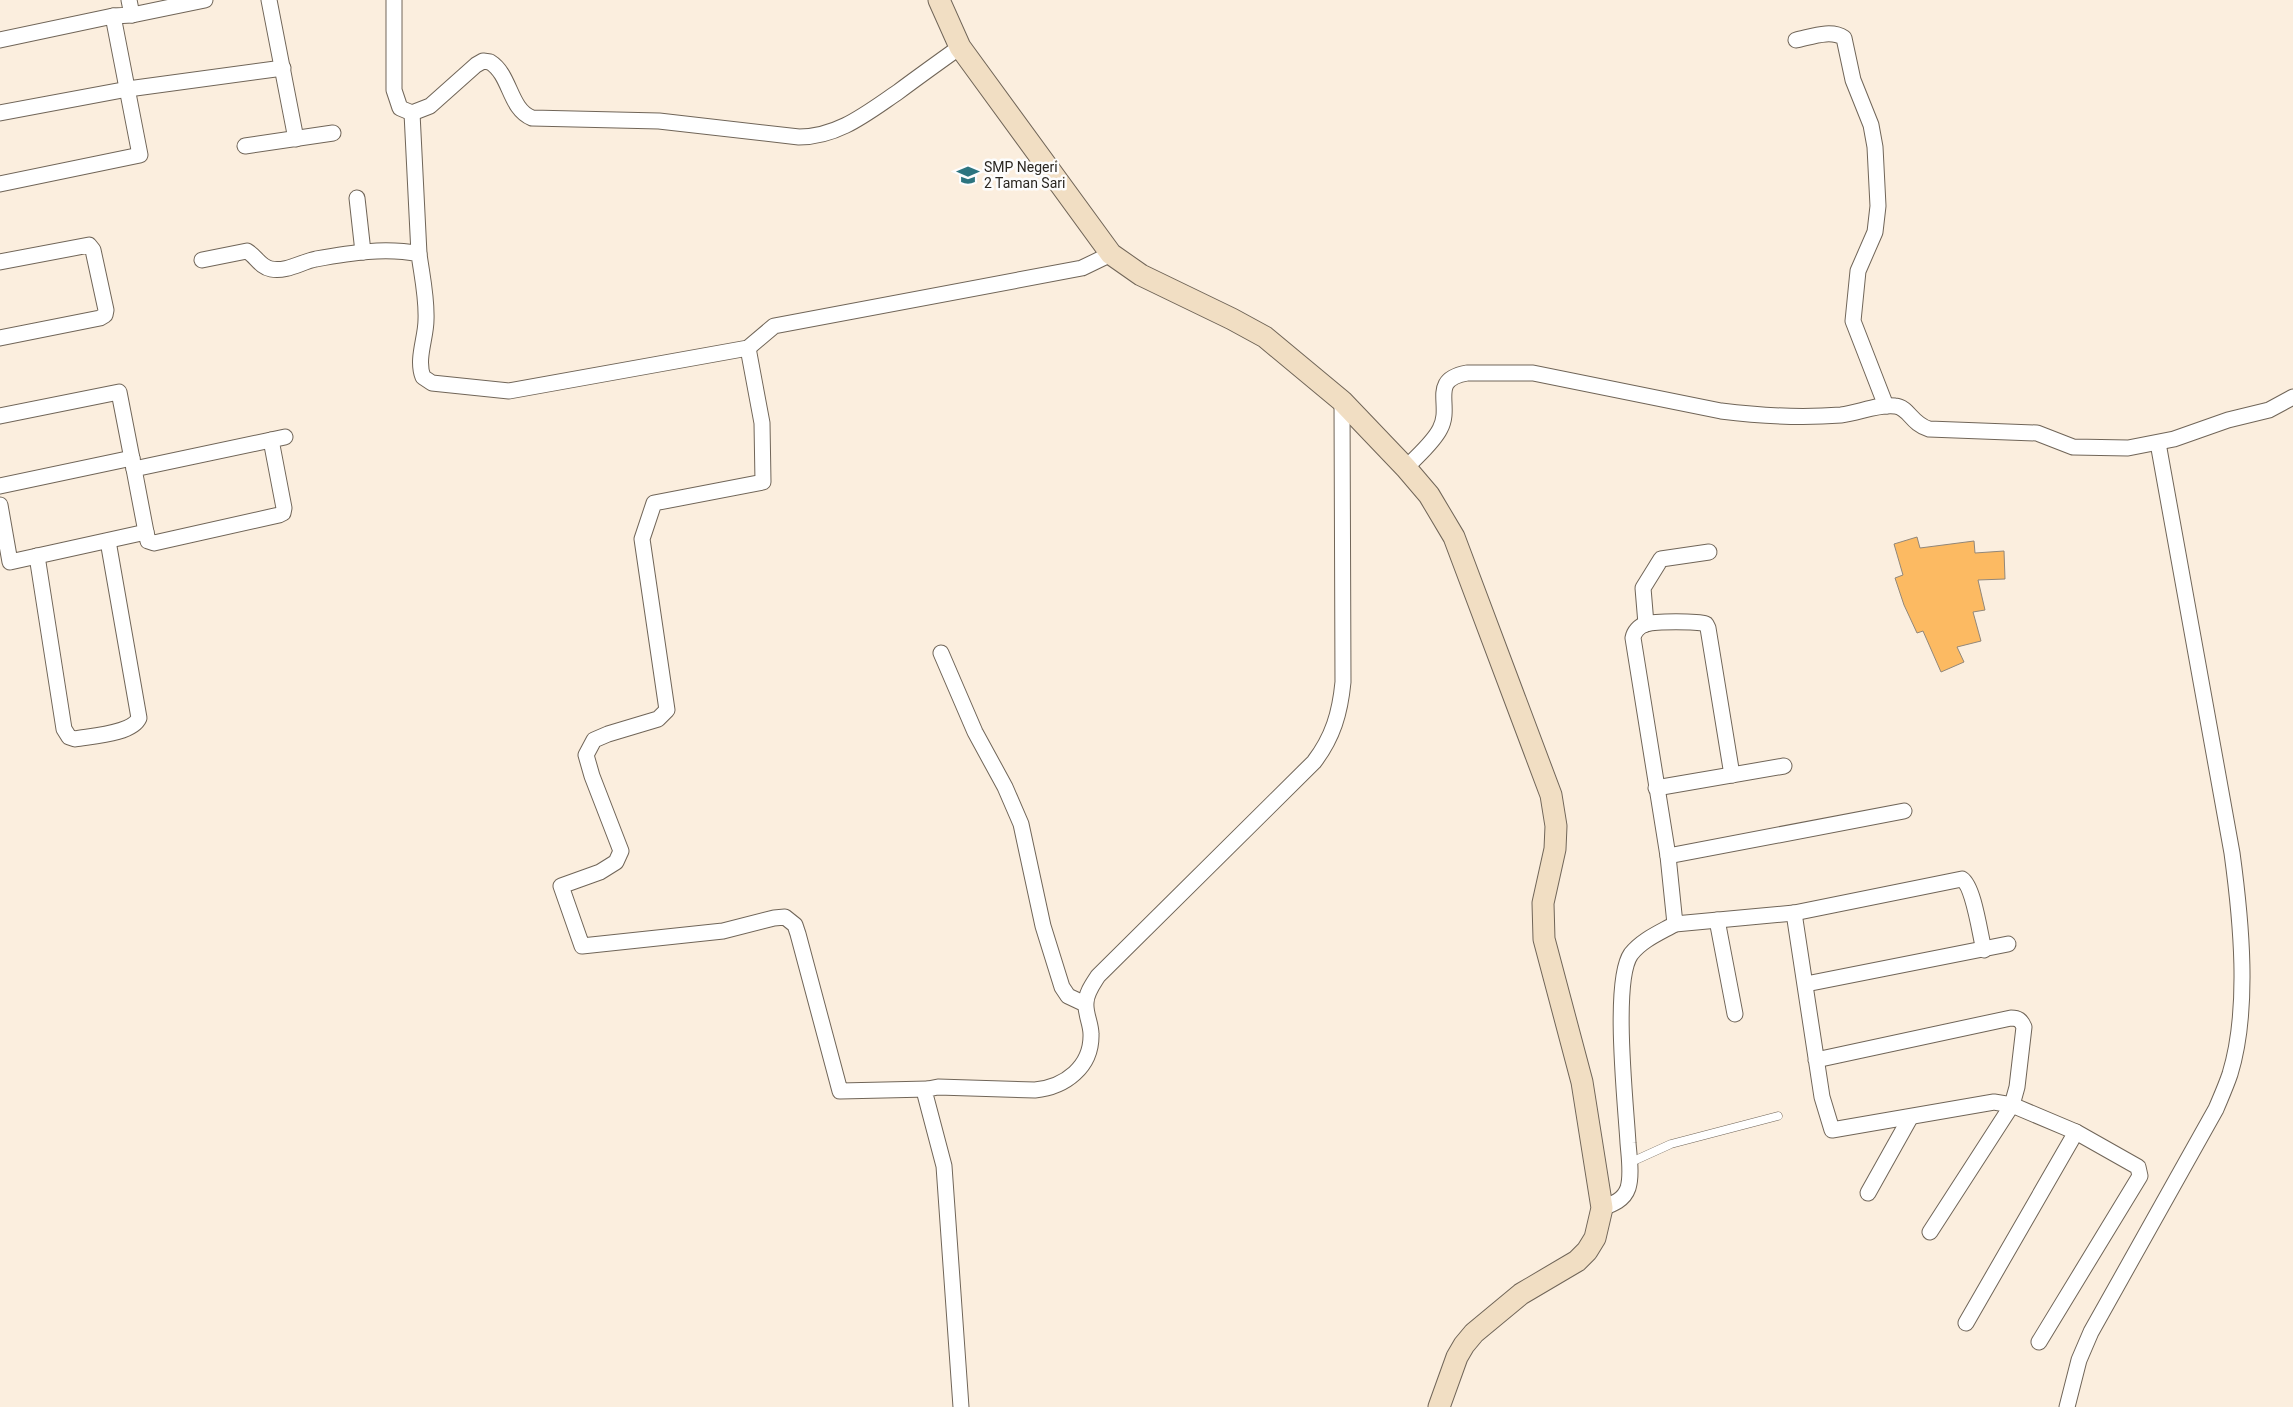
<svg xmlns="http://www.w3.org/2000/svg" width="2293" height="1407" font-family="Roboto,sans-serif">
<rect width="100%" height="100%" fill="#fbeede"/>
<polygon fill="#fcba62" stroke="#928779" points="1917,537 1920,548 1974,541 1975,553 2004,551 2005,579 1978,580 1985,610 1973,612 1981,641 1957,647 1964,662 1941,672 1923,631 1917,633 1904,605 1895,578 1903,575 1894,544"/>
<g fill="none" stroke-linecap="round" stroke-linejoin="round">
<g stroke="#706558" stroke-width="9">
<polyline id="lane" points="1629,1163 1671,1144 1778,1116"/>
</g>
<g stroke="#706558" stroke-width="17">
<g id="street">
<polyline points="269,0 296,139"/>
<path d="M394 0V90L400 108 412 113 430 106 476 65 483 61 490 62C511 75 509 109 532 118L659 121 799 137C838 137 867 113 898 92 918 77 939 62 960 47"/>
<polyline points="132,15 205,0"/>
<polyline points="0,40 113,16 132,15 129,0"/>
<path d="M1796 40C1811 37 1831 29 1844 38L1853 80 1871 125 1875 147 1878 206 1875 232 1858 271 1853 321 1886 406"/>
<polyline points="0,113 128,89 283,68"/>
<polyline points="412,113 419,254"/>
<polyline points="245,146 333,133"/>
<polyline points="0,184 140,155 113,16"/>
<polyline points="357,198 363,252"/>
<path d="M202 260 247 251C256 256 260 267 271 269 287 272 301 262 316 259 350 253 385 247 419 254 422 276 427 298 426 320 426 338 416 359 423 377L432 383 509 391 748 348 774 326 1082 268 1111 254"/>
<polyline points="0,262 89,245 93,250 106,310 105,315 100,318 0,338"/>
<polyline points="748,348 762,423 763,482 654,503 642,539 667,710 658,719 608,734 594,740 586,755 592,776 621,851 616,862 600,872 561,886 582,946 723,931 774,918 785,917 795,925 798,934 840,1091 928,1089"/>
<polyline points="0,416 119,392 134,469"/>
<path d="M1406 468C1417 456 1433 443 1440 429 1453 405 1428 380 1467 373H1533L1721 411C1761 416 1802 418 1841 415 1859 413 1877 404 1895 406 1909 407 1911 424 1929 429L2037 433 2073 447 2128 448 2174 439 2228 420 2269 410 2293 397"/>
<polyline points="0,486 132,458"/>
<polyline points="0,505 10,562 146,532 148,541 154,543 279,515 283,513 284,508 271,440 285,437"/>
<polyline points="146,532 134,469 271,440"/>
<path d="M37 556 64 729 69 737 75 739C91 736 132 734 139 718L108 541"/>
<polyline points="1646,624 1643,588 1661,559 1709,552"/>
<polyline points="941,653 975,732 1005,787 1021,824 1043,926 1062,987 1068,996 1085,1004"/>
<path d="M1732 775 1708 628 1706 624C1697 621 1655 621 1646 624 1639 626 1634 632 1633 638L1668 856 1675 924 1794 913 1962 879C1974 887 1980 935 1984 950"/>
<polyline points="1656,788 1784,766"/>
<polyline points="1668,856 1904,811"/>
<path d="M1794 913 1822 1097 1832 1130 1994 1102 2012 1105 2017 1087 2024 1027C2021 1020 2018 1018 2011 1018L1816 1060"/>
<polyline points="1717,920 1735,1014"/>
<polyline points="1806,984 2008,944"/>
<polyline points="1868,1193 1910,1118"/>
<path d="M1602 1208C1613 1204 1624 1200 1628 1188 1632 1175 1629 1156 1628 1143 1626 1106 1612 981 1631 954 1642 940 1659 933 1675 924"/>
<polyline points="1930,1232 2012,1105 2076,1132 2138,1167 2140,1176 2039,1342"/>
<polyline points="1966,1323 2076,1132"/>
<path d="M961 1407 944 1166 925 1094 928 1089 938 1087 1035 1090C1065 1087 1092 1067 1091 1034 1091 1024 1085 1013 1086 1003 1086 993 1093 984 1098 976L1314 762C1333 737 1340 713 1343 682L1342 401"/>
<path d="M2067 1407 2079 1360 2091 1332 2216 1109C2221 1097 2226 1086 2230 1074 2250 1009 2241 919 2232 853L2158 443"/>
</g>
</g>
<g stroke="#706558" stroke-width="23">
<polyline id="secondary" points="939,0 960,47 1111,254 1141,275 1232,319 1265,337 1342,401 1406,468 1429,495 1454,537 1551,795 1556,826 1555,849 1543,903 1544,939 1582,1082 1602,1208 1595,1238 1587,1251 1577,1261 1521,1294 1474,1333 1464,1345 1457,1357 1439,1407"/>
</g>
<use href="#lane" stroke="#fff" stroke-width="8"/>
<use href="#street" stroke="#fff" stroke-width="15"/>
<use href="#secondary" stroke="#f1dec3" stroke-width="21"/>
</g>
<defs>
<g id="school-bare" transform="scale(1.725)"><path d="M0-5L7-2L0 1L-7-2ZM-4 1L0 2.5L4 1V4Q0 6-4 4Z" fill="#2c747f" stroke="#fdfdfd" stroke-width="2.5" paint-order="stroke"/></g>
</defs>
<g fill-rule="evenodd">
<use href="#school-bare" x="968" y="175"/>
</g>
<g text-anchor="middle" stroke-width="5" stroke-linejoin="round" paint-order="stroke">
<g font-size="14" fill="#2b2721" stroke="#fdfdfd" text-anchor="start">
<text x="984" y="172">SMP Negeri<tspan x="984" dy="16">2 Taman Sari</tspan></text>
</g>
</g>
</svg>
